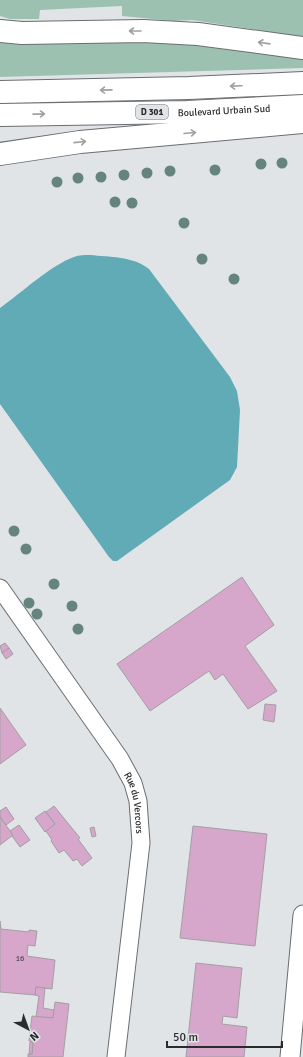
<svg xmlns="http://www.w3.org/2000/svg" width="303" height="1057" font-family="Signika,sans-serif">
<rect width="100%" height="100%" fill="#e0e4e7"/>
<g fill="#9dc1b0">
<polygon points="0,0 303,0 303,37 192,20 173,21 122,16 122,6 40,10 39,19 10,19 0,16"/>
<polygon points="169,38 303,54 303,68 0,77 0,41"/>
</g>
<path fill="#61abb6" d="M90 255C109 257 133 256 149 269L230 377 237 391 240 410 237 467 230 480 117 561H113L109 557 0 404V308C21 293 51 265 74 257 79 255 85 255 90 255Z"/>
<g fill="#d6a6cb" stroke="#a39fa2">
<polygon points="242,577 274,625 245,646 277,691 248,709 223,674 215,680 209,671 150,711 117,664"/>
<polygon points="5,643 9,648 2,653 0,646"/>
<polygon points="9,648 13,654 6,659 2,653"/>
<polygon points="265,704 276,705 274,722 263,720"/>
<polygon points="0,708 26,745 0,764"/>
<polygon points="54,806 80,838 78,839 92,858 82,866 77,859 73,861 64,850 59,853 51,841 52,840 46,831 55,824 46,812"/>
<polygon points="6,807 14,819 6,825 0,817 0,811"/>
<polygon points="45,811 55,824 45,832 35,818"/>
<polygon points="0,817 13,835 0,845"/>
<polygon points="19,825 30,840 20,847 12,836 13,835 10,831"/>
<polygon points="193,826 267,834 255,946 180,938"/>
<polygon points="94,827 96,836 92,837 90,828"/>
<polygon points="0,921 1,929 29,932 29,930 37,931 35,946 28,945 27,956 55,960 52,989 36,987 35,995 0,992"/>
<polygon points="196,963 242,968 237,1018 223,1016 222,1024 247,1027 244,1057 186,1057"/>
<polygon points="36,987 45,988 43,1008 54,1010 53,1018 36,1017 39,996 35,995"/>
<polygon points="55,1002 69,1004 63,1057 28,1057 28,1054 32,1054 33,1042 29,1041 32,1016 53,1018"/>
<polygon points="30,1042 33,1042 32,1054 29,1054"/>
</g>
<g fill="none" stroke-linecap="round" stroke-linejoin="round">
<g stroke="#6a6e71" stroke-width="19">
<g id="tertiary">
<path id="s1" d="M0 588 120 759 133 783 138 801 141 843 116 1057"/>
</g>
</g>
<g stroke="#6a6e71" stroke-width="21">
<polyline id="secondary" points="290,1057 303,915"/>
</g>
<g stroke="#6a6e71" stroke-width="24">
<g id="trunk">
<polyline points="0,31 22,33 143,31 198,34 303,48"/>
<polyline points="0,92 189,88 303,83"/>
<path id="s2" d="M0 115 187 112 303 106"/>
<polyline points="0,154 80,142 303,122"/>
</g>
</g>
<use href="#tertiary" stroke="#fff" stroke-width="17"/>
<use href="#secondary" stroke="#fff" stroke-width="19"/>
<use href="#trunk" stroke="#fff" stroke-width="22"/>
</g>
<g fill="#65857c">
<circle cx="282" cy="163" r="5.5"/>
<circle cx="261" cy="164" r="5.5"/>
<circle cx="215" cy="170" r="5.5"/>
<circle cx="170" cy="171" r="5.5"/>
<circle cx="147" cy="173" r="5.5"/>
<circle cx="124" cy="175" r="5.5"/>
<circle cx="101" cy="177" r="5.5"/>
<circle cx="78" cy="178" r="5.5"/>
<circle cx="57" cy="182" r="5.5"/>
<circle cx="115" cy="202" r="5.5"/>
<circle cx="132" cy="203" r="5.5"/>
<circle cx="184" cy="223" r="5.5"/>
<circle cx="202" cy="259" r="5.5"/>
<circle cx="234" cy="279" r="5.5"/>
<circle cx="14" cy="531" r="5.5"/>
<circle cx="26" cy="549" r="5.5"/>
<circle cx="54" cy="584" r="5.5"/>
<circle cx="29" cy="603" r="5.5"/>
<circle cx="72" cy="606" r="5.5"/>
<circle cx="37" cy="614" r="5.5"/>
<circle cx="78" cy="629" r="5.5"/>
</g>
<defs><path id="oneway-shaft" d="M-6 0H5M1.5-3L5.5 0L1.5 3" fill="none" stroke-width="1.6" stroke-linecap="round" stroke-linejoin="round"/></defs>
<g stroke="#9fa0a0">
<use href="#oneway-shaft" transform="translate(135 31) rotate(180)"/>
<use href="#oneway-shaft" transform="translate(264 43) rotate(-172)"/>
<use href="#oneway-shaft" transform="translate(236 86) rotate(178)"/>
<use href="#oneway-shaft" transform="translate(106 90) rotate(179)"/>
<use href="#oneway-shaft" transform="translate(39 114) rotate(-1)"/>
<use href="#oneway-shaft" transform="translate(190 133) rotate(-5)"/>
<use href="#oneway-shaft" transform="translate(80 142) rotate(-6)"/>
</g>
<g text-anchor="middle" stroke-width="3" stroke-linejoin="round" paint-order="stroke">
<g font-size="8" fill="#554a54">
<text x="20" y="961">16</text>
</g>
<rect fill="#e0e4e7" stroke="#616264" stroke-width="1" x="136" y="105" width="32" height="14" rx="3"/>
<g font-size="9" font-weight="bold" fill="#2a2b2c">
<text x="152" y="115">D 301</text>
</g>
<g font-size="10" fill="#2a2b2c" stroke="#e0e4e7">
<text dy="4" stroke="none"><textPath href="#s2" startOffset="224">Boulevard Urbain Sud</textPath></text>
<text dy="4" stroke="none"><textPath href="#s1" startOffset="256">Rue du Vercors</textPath></text>
</g>
</g>
<g transform="translate(28 1029) rotate(139)" stroke="#e0e4e7" stroke-width="3" paint-order="stroke">
<path d="M0-3L7 15L0 10L-7 15Z" fill="#2a2b2c"/>
<text y="-6" font-size="11" font-weight="bold" text-anchor="middle" fill="#2a2b2c">N</text>
</g>
<path d="M167 1041v6h115v-6" fill="none" stroke="#2a2b2c" stroke-width="2"/>
<text x="173" y="1041" font-size="12" fill="#2a2b2c" stroke="#e0e4e7" stroke-width="3" paint-order="stroke">50 m</text>
</svg>
